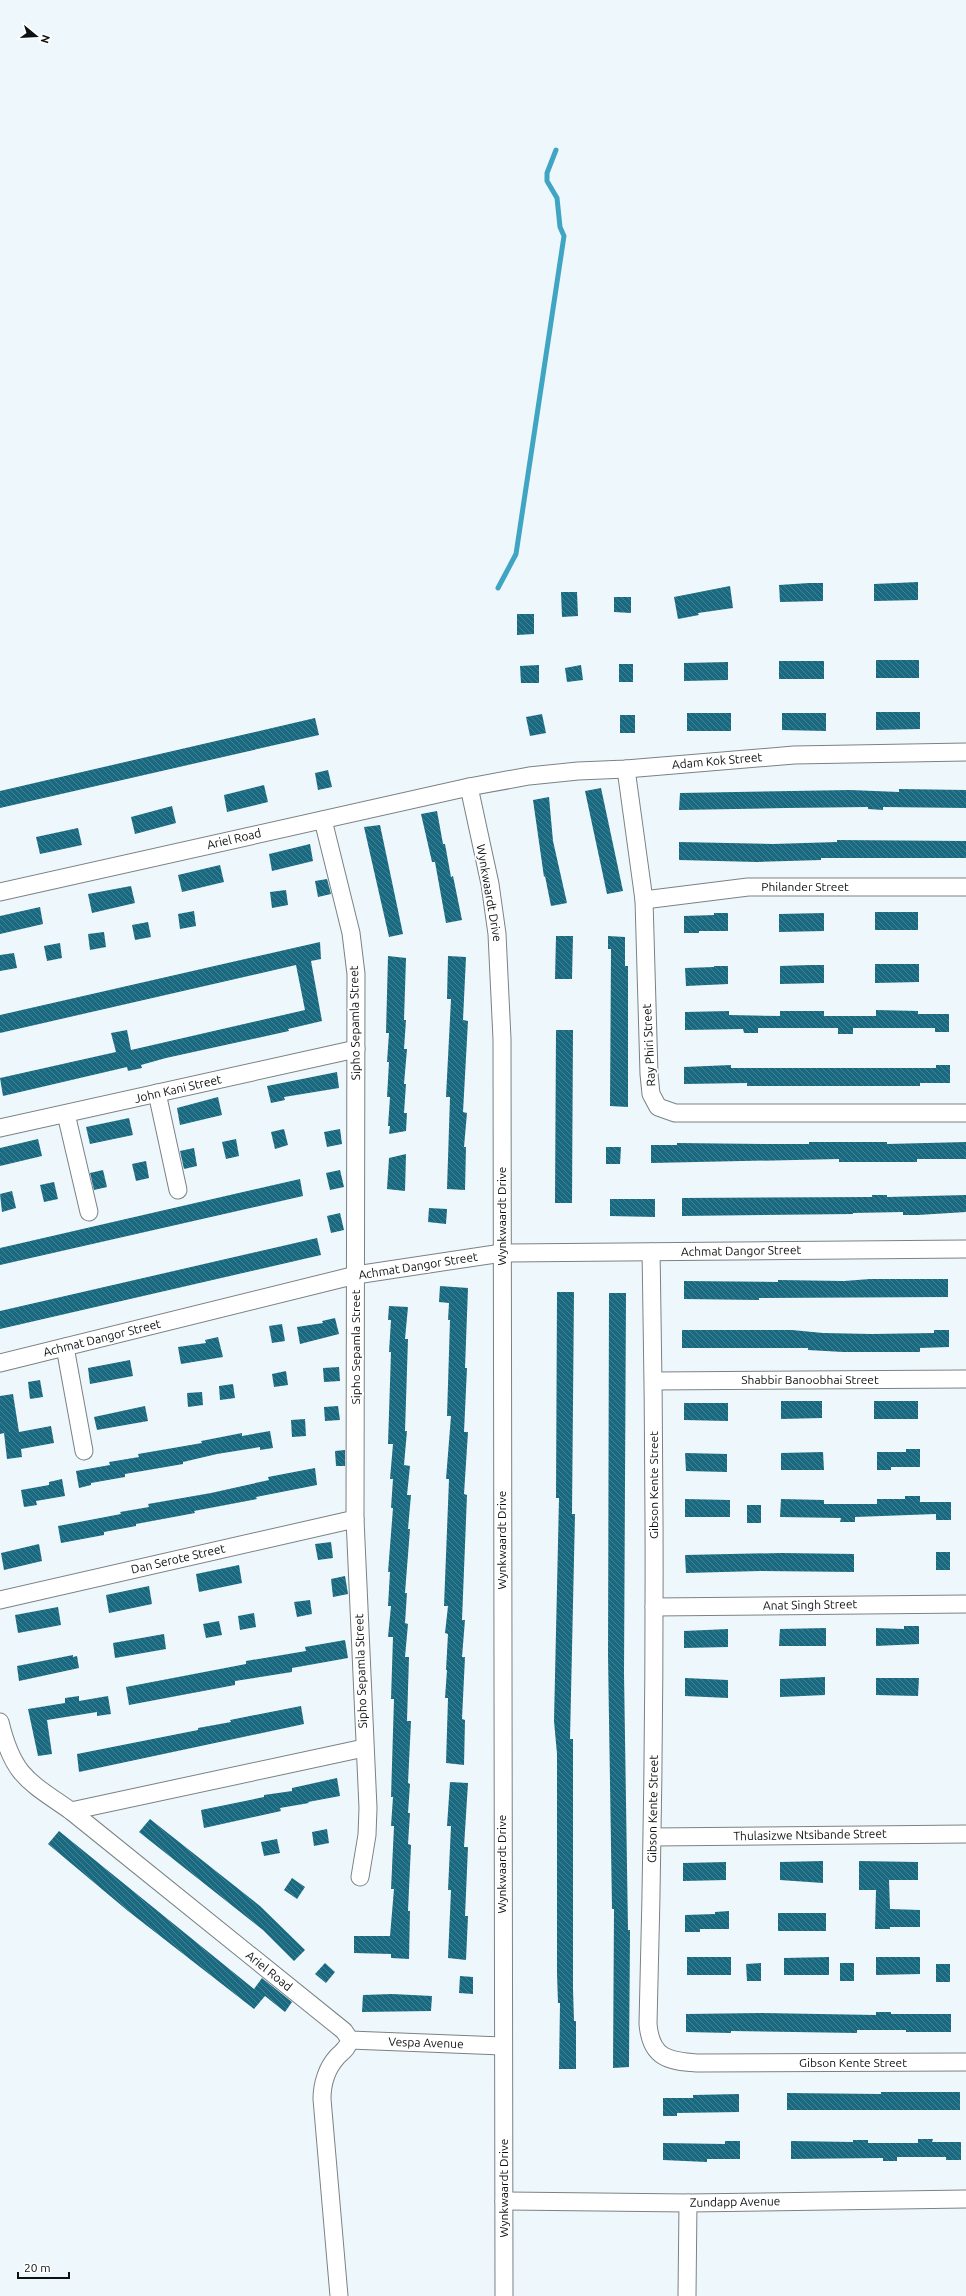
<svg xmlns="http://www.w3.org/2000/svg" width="966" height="2296" font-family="Ubuntu,sans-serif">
<defs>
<pattern id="building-back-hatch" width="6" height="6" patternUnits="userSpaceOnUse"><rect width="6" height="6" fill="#196a81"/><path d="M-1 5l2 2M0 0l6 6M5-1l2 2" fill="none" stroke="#488192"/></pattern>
</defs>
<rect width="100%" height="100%" fill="#eef7fb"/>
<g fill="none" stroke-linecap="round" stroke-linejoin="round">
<polyline stroke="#40a5c3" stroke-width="5" points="498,588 516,554 564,236 560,227 557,198 547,181 547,173 556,150"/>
</g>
<g fill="url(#building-back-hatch)">
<polygon points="918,582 918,600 874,601 874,584"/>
<polygon points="809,583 823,583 823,601 780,602 779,585"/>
<polygon points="730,586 733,608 698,613 699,615 678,619 674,597"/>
<polygon points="561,592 577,592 578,616 562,617"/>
<polygon points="614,597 631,597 631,613 614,612"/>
<polygon points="517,614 534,614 534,634 517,635"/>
<rect x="876" y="660" width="43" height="18"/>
<rect x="779" y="661" width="45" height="18"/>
<polygon points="728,662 728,680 684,681 684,663"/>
<rect x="619" y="664" width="14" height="18"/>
<polygon points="539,665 539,683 521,683 520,666"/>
<polygon points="581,665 583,680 567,682 565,668"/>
<polygon points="876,712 920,712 920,729 876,730"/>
<rect x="687" y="713" width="44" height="18"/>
<polygon points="782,713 826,713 826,731 782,730"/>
<polygon points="542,714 546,733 530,736 526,717"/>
<rect x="620" y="715" width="15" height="18"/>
<polygon points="315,718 319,735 0,808 0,791"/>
<polygon points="328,770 332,787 318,790 315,773"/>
<polygon points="264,785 268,802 227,812 224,795"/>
<polygon points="601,788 623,891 607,894 585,791"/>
<polygon points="899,789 966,790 966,808 883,807 883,810 868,809 868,807 786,808 679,810 680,793 850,790 899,792"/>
<polygon points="549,797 553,841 567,903 551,906 545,876 544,877 533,800"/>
<polygon points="172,806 176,823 135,834 131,817"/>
<polygon points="437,811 443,844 445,844 451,877 453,876 462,920 446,923 435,862 432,862 421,814"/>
<polygon points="380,825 403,934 389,937 364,827"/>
<polygon points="78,828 82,845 40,854 36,837"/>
<polygon points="837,840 966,841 966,858 821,858 821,860 757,862 679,860 679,842 773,844 837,842"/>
<polygon points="310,844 313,861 272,871 269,854"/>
<polygon points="220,865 224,882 182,892 178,875"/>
<polygon points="327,879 331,894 318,897 315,881"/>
<polygon points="131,886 135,903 92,913 88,894"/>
<polygon points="286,890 288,905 272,908 270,892"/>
<polygon points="40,907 43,924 0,934 0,916"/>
<polygon points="194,911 196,926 180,929 178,914"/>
<rect x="875" y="912" width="43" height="18"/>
<polygon points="714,913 728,913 728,931 699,931 699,933 684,933 684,916 714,915"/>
<polygon points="824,913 824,931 779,932 779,914"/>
<polygon points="148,922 151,937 135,940 132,925"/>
<polygon points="104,932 106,947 90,950 88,934"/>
<polygon points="556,936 573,936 572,979 555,979"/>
<polygon points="608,936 625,937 625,966 628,966 628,1107 610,1106 611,949 608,949"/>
<polygon points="320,942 321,959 311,961 322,1021 288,1029 289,1031 166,1058 141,1065 142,1068 128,1071 127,1067 3,1096 0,1078 116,1052 111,1033 127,1030 131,1050 305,1010 296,965 0,1033 0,1015"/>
<polygon points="60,943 62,958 47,961 44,946"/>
<polygon points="14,953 17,968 0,971 0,955"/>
<polygon points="388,956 406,958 404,1020 406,1020 404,1049 407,1049 404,1084 406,1084 404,1113 407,1113 406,1131 389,1134 390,1126 388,1126 390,1097 387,1097 389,1062 387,1062 389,1033 386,1033"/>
<polygon points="448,956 466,957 463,1020 468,1021 463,1112 467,1113 464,1147 466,1147 465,1190 447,1189 450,1097 446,1097 451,999 447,999"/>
<polygon points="875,964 919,964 919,982 875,983"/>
<polygon points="810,965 824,965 824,983 780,984 780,966"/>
<polygon points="714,966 728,966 728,984 686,986 685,968 714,967"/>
<polygon points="876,1010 918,1011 918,1014 949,1014 949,1032 935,1032 935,1028 853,1028 853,1034 838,1034 838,1028 758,1028 758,1033 744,1033 743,1029 685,1030 685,1012 729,1011 729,1015 780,1016 780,1011 824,1011 824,1016 876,1016"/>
<polygon points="556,1030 573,1030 572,1203 555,1203"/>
<polygon points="731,1065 731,1068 936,1068 936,1065 950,1065 950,1083 920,1083 920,1086 747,1086 747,1083 684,1084 684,1067"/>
<polygon points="337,1072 339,1088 284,1097 285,1100 271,1103 267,1086"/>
<polygon points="218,1097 222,1115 180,1125 177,1108"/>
<polygon points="129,1118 133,1135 90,1144 86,1127"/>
<polygon points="284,1129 288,1145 275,1149 271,1132"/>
<polygon points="340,1129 342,1144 327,1147 324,1132"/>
<polygon points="38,1139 42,1156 0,1166 0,1148"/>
<polygon points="236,1139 239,1156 226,1159 222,1142"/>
<polygon points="809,1142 887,1142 887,1144 966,1142 966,1159 917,1159 917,1162 839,1162 839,1159 651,1163 651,1145 677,1145 677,1143 774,1144 809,1144"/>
<polygon points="606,1147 621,1147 620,1164 606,1164"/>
<polygon points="194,1148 197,1166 184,1169 180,1151"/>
<polygon points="406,1154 405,1191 387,1189 389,1158"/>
<polygon points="146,1161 149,1178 136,1181 132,1164"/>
<polygon points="103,1170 107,1187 94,1190 90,1173"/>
<polygon points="340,1170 344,1187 330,1190 326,1173"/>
<polygon points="300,1179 303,1196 0,1265 0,1248"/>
<polygon points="54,1182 58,1199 44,1202 40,1185"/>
<polygon points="12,1191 16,1208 2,1212 0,1194"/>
<polygon points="872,1195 887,1195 887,1197 966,1195 966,1212 918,1215 903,1215 903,1212 853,1213 853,1214 682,1216 682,1198 872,1197"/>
<polygon points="610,1199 655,1199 655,1217 610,1216"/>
<polygon points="429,1208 447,1209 446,1224 428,1222"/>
<polygon points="340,1213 344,1230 331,1233 327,1216"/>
<polygon points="317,1238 321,1255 0,1329 0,1311"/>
<polygon points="870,1279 948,1279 948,1297 759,1298 759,1300 684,1299 684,1281 778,1282 778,1280 844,1281"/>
<polygon points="440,1286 468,1288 465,1368 467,1368 464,1432 468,1432 464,1494 467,1495 462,1620 465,1620 462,1657 465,1657 462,1719 465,1720 464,1765 446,1763 448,1698 445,1698 447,1670 446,1670 448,1634 445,1633 448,1606 444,1606 449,1479 446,1479 451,1416 447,1416 450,1320 448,1320 449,1303 439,1302"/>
<polygon points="557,1292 574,1292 572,1514 575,1514 570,1739 573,1739 573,1989 574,2021 576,2021 576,2069 559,2069 560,2003 558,2003 557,1974 557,1754 554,1721 559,1498 556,1498"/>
<polygon points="609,1293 626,1293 624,1673 628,1930 630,1930 629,2067 613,2068 614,1909 612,1909 608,1655"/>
<polygon points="389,1306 408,1307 405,1339 408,1339 405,1431 407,1431 404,1465 410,1466 407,1495 411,1495 408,1529 410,1529 405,1593 407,1593 405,1623 408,1624 405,1657 409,1657 407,1721 411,1721 408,1783 410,1784 408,1813 410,1813 408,1844 411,1845 408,1911 410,1911 409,1959 391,1958 391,1954 354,1953 354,1936 390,1936 394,1889 391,1889 394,1826 391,1826 393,1797 391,1797 394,1699 391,1699 393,1637 388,1637 391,1606 388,1606 390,1572 388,1572 393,1508 391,1508 393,1479 390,1479 393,1444 388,1444 391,1352 389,1352 391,1320 388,1320"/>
<polygon points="335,1318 339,1334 300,1344 297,1327 323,1323 322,1321"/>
<polygon points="282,1324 285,1341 272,1343 269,1326"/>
<polygon points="682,1330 792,1330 823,1333 872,1334 934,1333 934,1330 949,1330 949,1347 920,1348 920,1352 843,1352 808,1350 808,1348 682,1348"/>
<polygon points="218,1337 223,1357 181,1364 178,1347 206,1343 205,1340"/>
<polygon points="130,1360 133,1376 90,1384 88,1368"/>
<polygon points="339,1367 340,1381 324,1382 323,1368"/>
<polygon points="286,1371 288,1385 274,1387 272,1374"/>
<polygon points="40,1380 43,1397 30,1399 28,1382"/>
<polygon points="233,1384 235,1398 220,1400 219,1386"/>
<polygon points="202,1392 203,1405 188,1407 187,1393"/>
<polygon points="13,1394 19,1432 51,1426 54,1443 21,1449 22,1457 7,1459 4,1433 0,1434 0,1396"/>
<polygon points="781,1401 822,1401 822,1418 781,1419"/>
<rect x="874" y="1401" width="44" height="18"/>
<polygon points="684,1403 728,1403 728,1421 684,1420"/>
<polygon points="145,1406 148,1421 97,1430 94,1417"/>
<polygon points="338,1406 340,1420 325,1421 324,1407"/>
<polygon points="305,1419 306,1436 292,1437 291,1420"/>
<polygon points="270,1431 273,1448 260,1450 260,1447 217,1454 183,1462 183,1464 125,1474 125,1477 91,1483 91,1485 79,1488 76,1471 110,1465 109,1462 139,1457 138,1454 202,1443 201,1441 242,1433 242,1436"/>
<polygon points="906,1449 920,1449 920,1467 891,1467 891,1470 877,1470 877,1452 906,1452"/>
<polygon points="345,1450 345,1466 336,1466 335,1451"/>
<polygon points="823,1452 824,1470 781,1470 781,1453"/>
<polygon points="685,1453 727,1454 727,1472 686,1471"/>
<polygon points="315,1468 317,1485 256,1497 257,1499 194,1511 195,1513 136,1524 136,1526 104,1532 104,1535 61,1543 58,1526 121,1514 120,1512 149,1507 148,1504 211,1493 269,1480 268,1477"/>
<polygon points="62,1479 65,1496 36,1501 37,1505 24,1507 21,1490 49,1485 49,1482"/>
<polygon points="905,1496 920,1496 920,1502 951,1502 951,1520 936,1520 936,1514 855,1517 855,1522 840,1522 841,1518 780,1517 781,1499 824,1500 824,1504 877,1504 877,1499 905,1499"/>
<polygon points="685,1499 730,1500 730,1517 685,1517"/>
<rect x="747" y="1505" width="14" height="18"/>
<polygon points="331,1542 333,1558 318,1560 315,1544"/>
<polygon points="39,1544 42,1561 4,1570 1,1553"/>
<rect x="936" y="1552" width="14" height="18"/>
<polygon points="781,1553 854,1554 854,1572 760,1571 686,1573 685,1555"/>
<polygon points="239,1565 242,1583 199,1592 196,1574"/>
<polygon points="345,1576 348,1594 333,1597 331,1579"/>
<polygon points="149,1586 152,1604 109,1613 106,1595"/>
<polygon points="310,1600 312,1614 297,1617 294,1602"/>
<polygon points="58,1607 61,1625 18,1633 15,1615"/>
<polygon points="254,1613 256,1627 240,1630 238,1616"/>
<polygon points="219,1621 222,1635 206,1638 203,1624"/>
<polygon points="904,1626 919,1626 919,1644 876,1646 876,1628 904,1629"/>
<polygon points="826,1628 826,1646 779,1646 780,1629"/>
<polygon points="728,1629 728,1647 684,1648 684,1631"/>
<polygon points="164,1634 166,1649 115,1658 113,1643"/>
<polygon points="345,1640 348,1658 292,1668 292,1672 235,1681 235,1685 129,1705 126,1687 246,1664 246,1661 306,1651 305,1647"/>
<polygon points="73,1655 73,1657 77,1656 79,1668 19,1681 17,1666"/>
<polygon points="825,1677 825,1695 780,1697 780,1679"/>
<polygon points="685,1678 728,1680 728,1698 685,1696"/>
<polygon points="876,1678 919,1678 918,1696 876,1695"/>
<polygon points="79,1696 79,1701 108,1696 111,1714 97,1716 97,1712 47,1720 52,1754 38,1756 28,1709 65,1703 65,1698"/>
<polygon points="301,1706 304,1724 79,1772 77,1754 198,1730 198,1728 231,1722 230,1720"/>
<polygon points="337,1778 340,1796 308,1802 309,1803 280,1808 281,1811 204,1828 201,1810 264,1797 264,1795 292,1791 292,1788"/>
<polygon points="450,1782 468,1783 464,1847 468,1847 465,1916 468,1916 466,1960 448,1958 451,1890 448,1890 451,1826 447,1826"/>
<polygon points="150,1819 260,1906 305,1950 294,1961 263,1930 139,1832"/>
<polygon points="327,1829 329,1843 314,1846 312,1832"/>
<polygon points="59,1831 254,1989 262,1978 292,2002 285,2012 265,1996 254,2009 128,1911 48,1844"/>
<polygon points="277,1839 280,1853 264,1856 261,1842"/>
<polygon points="823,1861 823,1883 780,1880 780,1862"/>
<polygon points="859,1861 918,1862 918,1880 889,1880 890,1909 920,1910 920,1927 890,1927 890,1929 875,1929 876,1890 859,1890"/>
<polygon points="726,1862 726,1880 683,1881 683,1863"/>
<polygon points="292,1878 305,1887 297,1899 284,1890"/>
<polygon points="729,1911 729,1929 700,1929 700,1932 685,1932 685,1915 715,1914 715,1912"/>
<rect x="778" y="1913" width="48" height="18"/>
<rect x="687" y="1957" width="44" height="18"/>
<polygon points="829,1957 829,1975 784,1975 784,1958"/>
<polygon points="876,1957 920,1957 920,1974 876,1975"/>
<polygon points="325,1963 335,1972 326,1983 315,1974"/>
<polygon points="761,1963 761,1981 747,1981 746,1964"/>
<rect x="840" y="1963" width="14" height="18"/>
<rect x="936" y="1964" width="14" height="18"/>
<polygon points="460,1976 473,1977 473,1994 459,1993"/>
<polygon points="392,1994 432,1996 431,2011 362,2012 363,1995"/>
<polygon points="876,2012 891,2012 891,2014 951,2014 951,2032 906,2032 906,2030 857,2030 857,2033 731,2031 731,2033 686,2032 686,2014 761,2013 876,2015"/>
<polygon points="881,2092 960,2092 960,2110 787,2110 787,2093 881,2094"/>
<polygon points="739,2094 739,2112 677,2113 677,2116 663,2116 663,2098 693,2098 693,2095"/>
<polygon points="918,2139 933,2139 932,2142 961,2142 961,2160 946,2160 946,2157 897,2157 897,2161 883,2161 883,2158 791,2159 791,2141 853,2142 853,2140 868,2140 868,2143 918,2143"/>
<polygon points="725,2141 740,2141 740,2159 707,2159 707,2162 663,2160 663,2143 725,2144"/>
</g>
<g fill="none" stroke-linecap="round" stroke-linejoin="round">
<g stroke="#7a8285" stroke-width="19">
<g id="street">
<polyline points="626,769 644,900 649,1074 651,1094 658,1107 675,1113 966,1113"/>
<polyline points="469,787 490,884 497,934 502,1039 504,2296"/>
<polyline points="323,820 351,933 356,974 355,1519 368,1808 367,1835 360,1877"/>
<polyline points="0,892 469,787 529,776 578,771 626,769 794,755 966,752"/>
<polyline points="644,900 748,887 966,887"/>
<polyline points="157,1093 178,1190"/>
<polyline points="66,1114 89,1212"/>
<polyline points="0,1128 356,1049"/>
<path d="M651 1252C656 1510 655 1767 648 2024 651 2058 668 2061 697 2063L966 2062"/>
<polyline points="65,1347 84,1451"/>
<polyline points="0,1363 356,1275 502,1253 966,1249"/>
<polyline points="654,1381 966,1379"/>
<polyline points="0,1600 355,1519"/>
<polyline points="654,1607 966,1604"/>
<path d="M0 1722C13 1776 28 1781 71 1811L344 2031 350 2040C347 2049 343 2051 337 2057 327 2068 322 2084 322 2099L339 2296"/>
<polyline points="71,1811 364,1748"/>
<polyline points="653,1837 966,1834"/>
<polyline points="350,2040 502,2046"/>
<polyline points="504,2201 688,2203 966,2199"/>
<polyline points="687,2296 688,2203"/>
</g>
</g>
<use href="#street" stroke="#fff" stroke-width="17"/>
</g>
<g text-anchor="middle" stroke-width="4" stroke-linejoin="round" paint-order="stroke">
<g font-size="12" fill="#0e1112" stroke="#fff">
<text transform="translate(717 761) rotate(-5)" y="4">Adam Kok Street</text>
<text transform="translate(234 839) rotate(-13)" y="4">Ariel Road</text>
<text x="805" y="891">Philander Street</text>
<text transform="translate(489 893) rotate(80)" y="4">Wynkwaardt Drive</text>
<text transform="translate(355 1023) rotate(-91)" y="4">Sipho Sepamla Street</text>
<text transform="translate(649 1045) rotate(-93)" y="4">Ray Phiri Street</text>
<text transform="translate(178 1089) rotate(-13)" y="4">John Kani Street</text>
<text transform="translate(502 1216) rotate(-90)" y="4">Wynkwaardt Drive</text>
<text transform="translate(741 1251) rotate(-1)" y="4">Achmat Dangor Street</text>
<text transform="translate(418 1266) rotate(-9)" y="4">Achmat Dangor Street</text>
<text transform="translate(102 1338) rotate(-14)" y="4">Achmat Dangor Street</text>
<text transform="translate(356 1347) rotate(-90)" y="4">Sipho Sepamla Street</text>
<text x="810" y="1384">Shabbir Banoobhai Street</text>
<text transform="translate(654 1485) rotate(-90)" y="4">Gibson Kente Street</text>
<text transform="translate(502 1540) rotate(-90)" y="4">Wynkwaardt Drive</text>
<text transform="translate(178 1559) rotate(-13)" y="4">Dan Serote Street</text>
<text transform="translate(810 1605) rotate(-1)" y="4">Anat Singh Street</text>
<text transform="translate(361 1671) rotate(-92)" y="4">Sipho Sepamla Street</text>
<text transform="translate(653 1809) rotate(-89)" y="4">Gibson Kente Street</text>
<text transform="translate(810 1835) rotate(-1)" y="4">Thulasizwe Ntsibande Street</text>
<text transform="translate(502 1864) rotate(-90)" y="4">Wynkwaardt Drive</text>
<text transform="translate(269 1971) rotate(39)" y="4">Ariel Road</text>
<text transform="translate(426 2043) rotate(2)" y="4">Vespa Avenue</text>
<text x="853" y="2067">Gibson Kente Street</text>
<text transform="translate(504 2188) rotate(-90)" y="4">Wynkwaardt Drive</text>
<text transform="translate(735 2202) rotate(-1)" y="4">Zundapp Avenue</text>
</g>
</g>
<g transform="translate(36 36) rotate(108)" stroke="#ffffff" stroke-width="3" paint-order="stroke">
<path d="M0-3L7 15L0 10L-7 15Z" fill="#0e1112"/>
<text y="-6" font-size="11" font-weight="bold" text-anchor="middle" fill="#0e1112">N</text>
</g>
<path d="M18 2272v6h51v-6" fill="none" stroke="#0e1112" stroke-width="2"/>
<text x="24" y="2272" font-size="12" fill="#0e1112" stroke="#ffffff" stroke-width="3" paint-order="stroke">20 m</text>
</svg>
